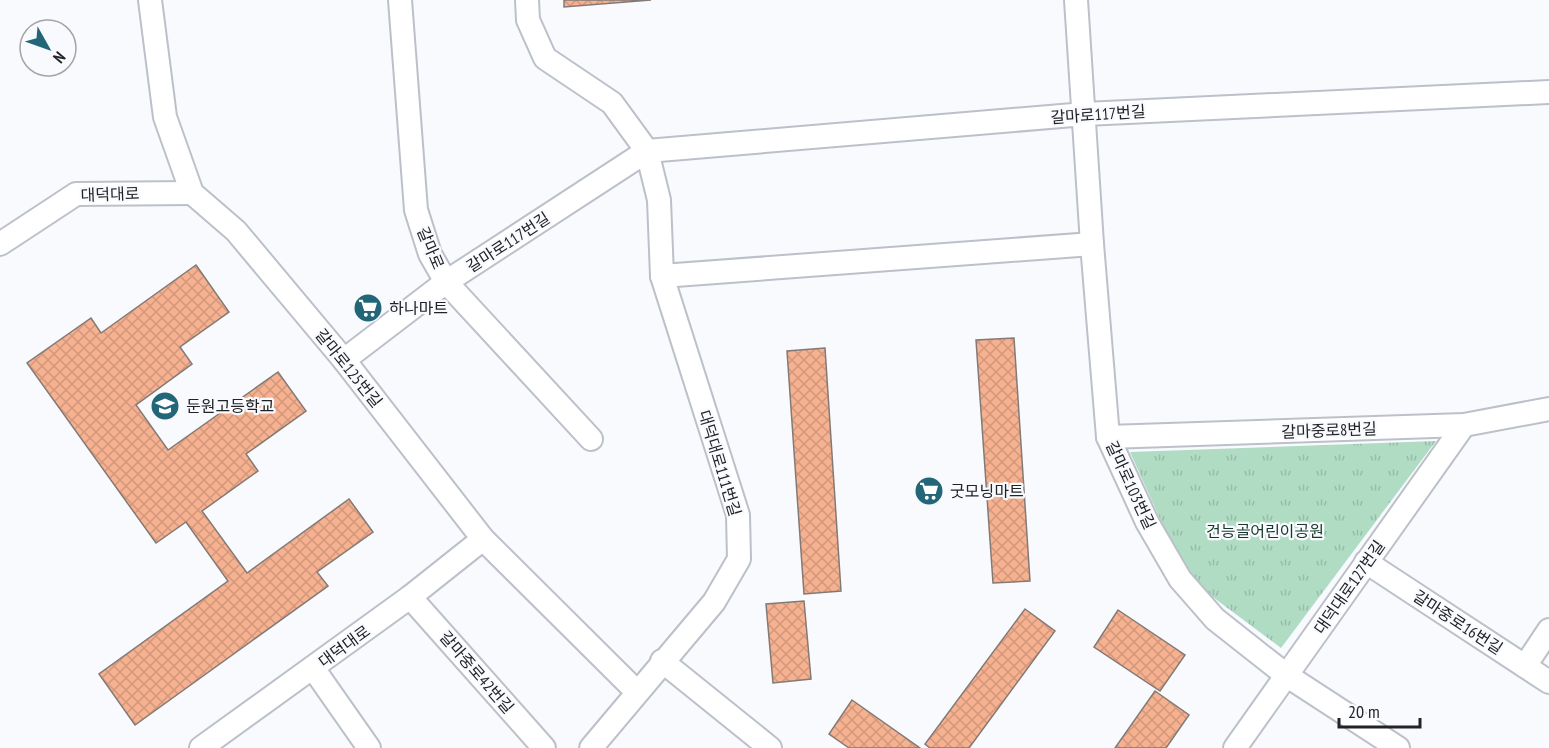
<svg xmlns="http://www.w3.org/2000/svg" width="1549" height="748" font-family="'PT Sans Narrow','Noto Sans KR',sans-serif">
<defs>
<pattern id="park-tufts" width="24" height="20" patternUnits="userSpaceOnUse" patternTransform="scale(1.5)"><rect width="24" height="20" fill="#b0dcc4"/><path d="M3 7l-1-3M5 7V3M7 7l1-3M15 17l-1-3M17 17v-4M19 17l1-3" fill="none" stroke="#97bca8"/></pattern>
<pattern id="building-cross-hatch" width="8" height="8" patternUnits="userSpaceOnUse" patternTransform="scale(1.5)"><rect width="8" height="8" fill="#f6b190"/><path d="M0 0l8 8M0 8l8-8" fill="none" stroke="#d3987c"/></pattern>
</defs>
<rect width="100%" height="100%" fill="#f8fafd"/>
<polygon fill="url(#park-tufts)" points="1436,441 1281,648 1186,577 1130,452"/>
<g fill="url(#building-cross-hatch)" stroke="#837975" stroke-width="1.5">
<polygon points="564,0 651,0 564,7"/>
<polygon points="196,265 229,312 180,347 192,364 136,405 168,450 278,372 306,411 246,454 258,471 202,511 247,573 349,499 373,532 317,572 328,586 135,725 99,674 228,581 186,522 156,543 27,363 91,318 101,333"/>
<polygon points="1014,338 1030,581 993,583 976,340"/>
<polygon points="825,348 841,591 804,594 787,351"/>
<polygon points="804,601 811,679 773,683 766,604"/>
<polygon points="1025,609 1055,631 969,748 930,748 925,744"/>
<polygon points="1118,610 1185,655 1160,691 1094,647"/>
<polygon points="1155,691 1189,715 1166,748 1115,748"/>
<polygon points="852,700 920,748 849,748 829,734"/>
</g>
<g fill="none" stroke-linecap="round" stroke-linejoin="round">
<g stroke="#bcc0c9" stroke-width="26">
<g id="minor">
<polyline points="150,0 165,117 192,193 236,231 344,360 483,539 637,692"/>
<polyline points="400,0 416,210 430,254 446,282 591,439"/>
<polyline points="527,0 528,20 545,58 612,103 647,151 659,200 662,276 738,515 739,559 714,602 591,748"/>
<polyline points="1076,0 1092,244 1108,437 1147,522 1180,579 1215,619 1286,675 1398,748"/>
<polyline points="0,244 76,194 192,193"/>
<polyline points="662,276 1092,244"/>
<polyline points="344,360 446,282 647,151 1085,114 1549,92"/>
<polyline points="1108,437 1464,425 1549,409"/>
<polyline points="1366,562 1549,682"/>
<polyline points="410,597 544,748"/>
<polyline points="662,661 770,748"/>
<polyline points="1525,666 1549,630"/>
<polyline points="313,668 369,748"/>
<polyline points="201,748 410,597 483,539"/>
<polyline points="1235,748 1464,425"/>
</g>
</g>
<use href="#minor" stroke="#fff" stroke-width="22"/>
</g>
<defs>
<g id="supermarket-disc" transform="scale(1.5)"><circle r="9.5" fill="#267" stroke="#f8fafd"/><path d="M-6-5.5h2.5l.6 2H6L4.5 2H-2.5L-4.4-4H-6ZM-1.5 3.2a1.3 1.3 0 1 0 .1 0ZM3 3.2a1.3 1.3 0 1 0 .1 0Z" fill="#fff"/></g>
<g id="school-disc" transform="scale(1.5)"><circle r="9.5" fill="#267" stroke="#f8fafd"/><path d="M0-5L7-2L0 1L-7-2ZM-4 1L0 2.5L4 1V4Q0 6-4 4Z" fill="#fff"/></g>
</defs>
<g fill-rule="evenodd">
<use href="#supermarket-disc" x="368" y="308"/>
<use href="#school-disc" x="165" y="406"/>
<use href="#supermarket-disc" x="929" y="491"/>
</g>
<g text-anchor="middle" stroke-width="4.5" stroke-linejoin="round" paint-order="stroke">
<g font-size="16" fill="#222327" stroke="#f8fafd">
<text transform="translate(1098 114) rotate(-4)" y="6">갈마로117번길</text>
<text transform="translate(110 194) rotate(-2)" y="6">대덕대로</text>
<text transform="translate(508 242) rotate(-33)" y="6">갈마로117번길</text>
<text transform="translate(431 248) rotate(67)" y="6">갈마로</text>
<text transform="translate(349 368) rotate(51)" y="6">갈마로125번길</text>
<text transform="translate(1329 430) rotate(-2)" y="6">갈마중로8번길</text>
<text transform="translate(720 463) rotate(73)" y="6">대덕대로111번길</text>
<text transform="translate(1131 485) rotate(65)" y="6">갈마로103번길</text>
<text transform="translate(1349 587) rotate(-55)" y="6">대덕대로127번길</text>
<text transform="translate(1458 622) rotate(33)" y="6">갈마중로16번길</text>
<text transform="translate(344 646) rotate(-36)" y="6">대덕대로</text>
<text transform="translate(477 672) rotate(49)" y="6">갈마중로42번길</text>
</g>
<g font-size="16" fill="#222327" stroke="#f8fafd" text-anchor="start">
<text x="389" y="314">하나마트</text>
<text x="186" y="412">둔원고등학교</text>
<text x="950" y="497">굿모닝마트</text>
</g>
<g font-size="16" fill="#183929" stroke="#f8fafd">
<text x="1265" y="537">건능골어린이공원</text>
</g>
</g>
<g transform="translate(48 48) rotate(130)"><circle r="28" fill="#f8fafd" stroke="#a2a4a7" stroke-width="1.5"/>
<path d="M0-4.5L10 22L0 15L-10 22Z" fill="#226677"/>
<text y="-9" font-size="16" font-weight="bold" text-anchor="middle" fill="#222327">N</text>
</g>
<path d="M1339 718v9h81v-9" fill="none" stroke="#222327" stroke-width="3"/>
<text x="1348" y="718" font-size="18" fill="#222327" stroke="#f8fafd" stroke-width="4.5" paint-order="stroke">20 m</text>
</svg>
